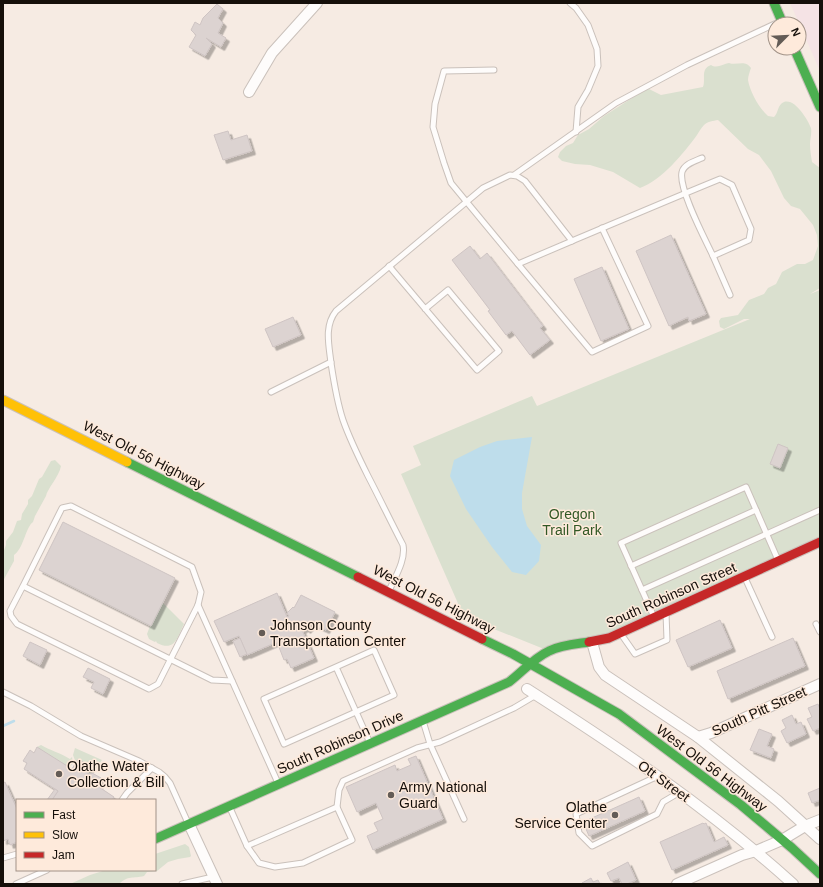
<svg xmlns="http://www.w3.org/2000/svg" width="823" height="887" font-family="Arial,sans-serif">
<defs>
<filter id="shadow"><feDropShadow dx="3.5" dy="3.5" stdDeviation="0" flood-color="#0004"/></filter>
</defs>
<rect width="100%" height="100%" fill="#f6ebe3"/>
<polygon fill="#f5e3e5" points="790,3 820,3 820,71"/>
<g fill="#dae0cf">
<path d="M729 63C737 66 745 59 751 68 750 71 748 76 748 80 750 92 759 108 768 116L774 117C779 112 777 105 784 102 795 98 808 120 811 128 812 134 810 139 810 144 810 150 811 156 812 162L820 168V288L810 294 820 290V542L609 638 549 651 464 617 401 474 421 465 413 446 532 396 537 406 750 319H744L724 329 720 327 719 321 721 318 738 315 749 300 764 294 768 288 776 284 782 272 797 264H805L813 260 818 246 817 235 813 225 800 209 791 206 784 198 771 171 759 155 748 149 718 120C713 121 708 121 704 125 701 128 699 132 697 135 683 154 662 180 640 188L613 172 590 165 575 164 562 161 558 157 560 152 566 146 573 143 578 135 589 129 604 116 643 91 649 89 661 95 703 87C706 79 700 69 711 65 717 69 723 64 729 63Z"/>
<path d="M55 460 61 466C59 477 47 489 46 496L35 516 33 522C25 528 24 548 14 555V561L3 581V553L6 545V541L13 532 17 521 21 520 22 514 28 504V500L32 496 39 479 42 477 51 461Z"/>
<path d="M163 603 184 624C177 638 175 652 157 643L156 641 155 642 149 639 147 634 150 626H151Z"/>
<path d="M41 745C49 750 61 753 70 759L72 757 73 763 69 768 37 747Z"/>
<polygon points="75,748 102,760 93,773 87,774 91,767 78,759 76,763 73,755"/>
<path d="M185 844 189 847 191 856 190 857 178 859 168 862 157 871 147 872 144 876C133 879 128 875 119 884H70L90 875 106 870H155V854Z"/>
</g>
<polygon fill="#beddeb" points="532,437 522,493 522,509 527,526 541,545 539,561 526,575 512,572 492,547 466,509 450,476 454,460 480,447 497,441"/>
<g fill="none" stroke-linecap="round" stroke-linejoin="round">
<polyline stroke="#beddeb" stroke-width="2.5" points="3,726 14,721"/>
</g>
<g fill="#dcd3d1" stroke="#cec4c3" filter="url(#shadow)">
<polygon points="217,4 223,9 218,18 223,23 218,33 226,38 221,47 206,38 212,44 205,56 189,47 196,35 191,30 195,22 200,25 203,18"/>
<polygon points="228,131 231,140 247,135 252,151 223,160 214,135"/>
<polygon points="671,235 706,314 689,321 688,317 669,326 636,251"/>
<polygon points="470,246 480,259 487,253 543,326 540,328 550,340 530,355 512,331 506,335 488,311 490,310 452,260"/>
<polygon points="602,267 629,329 601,341 574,279"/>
<polygon points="293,317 301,335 273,347 265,329"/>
<polygon points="778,444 788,448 780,468 770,464"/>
<polygon points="63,522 175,578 151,626 39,570"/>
<polygon points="277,593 287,617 289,616 287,613 293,607 294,608 301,595 335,612 326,630 310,623 308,625 310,627 307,630 305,628 302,630 314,658 291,668 287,659 284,660 277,642 247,655 239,636 224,642 214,621"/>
<polygon points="720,620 732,648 688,667 676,640"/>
<polygon points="240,638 247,654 240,657 233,641"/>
<polygon points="793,638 805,666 728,699 717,671"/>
<polygon points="30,642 47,650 40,665 23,656"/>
<polygon points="88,668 110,679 103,694 91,688 94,682 83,677"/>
<polygon points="818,704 820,709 820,728 813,731 807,719 812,717 808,708"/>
<polygon points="792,715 796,724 801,722 806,734 787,743 781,731 786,728 782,720"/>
<polygon points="759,729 772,734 767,746 774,749 771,758 750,750"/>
<polygon points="37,747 72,769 78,759 91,767 87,774 91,774 92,773 101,778 99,782 99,787 114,797 112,800 52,800 58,791 24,769 27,763 23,761 30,750 34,753"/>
<polygon points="416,756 443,819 373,850 367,836 378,831 374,823 383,819 376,803 357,812 346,787 395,765 397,771 411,765 408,759"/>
<polygon points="5,782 17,809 17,842 10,845 8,839 3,841 3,783"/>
<polygon points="820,788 820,800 812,803 808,793"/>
<polygon points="55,789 58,791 52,800 47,800"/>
<polygon points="639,797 645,811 589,836 583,822"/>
<polygon points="703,823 704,824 706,823 714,842 724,837 728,845 672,870 660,842"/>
<polygon points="628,862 636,880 627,884 622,884 619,878 611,881 607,873"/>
<polygon points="591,878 593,882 598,880 600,884 582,884 582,883"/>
</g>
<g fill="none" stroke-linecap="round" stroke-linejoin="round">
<g stroke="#cac1bb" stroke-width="7">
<g id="lane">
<polyline points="570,3 576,8 588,25 597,49 598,66 588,90 578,107 576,132"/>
<polyline points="494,70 444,71 435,104 433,127 444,163 451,183 518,264 572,241"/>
<polyline points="514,175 616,103 687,65 781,21"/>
<polyline points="713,256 730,295"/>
<polyline points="518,264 592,352 648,326 602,228"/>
<polyline points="389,266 477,370 499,351 448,290 425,309"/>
<polyline points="271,392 331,362"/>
<polyline points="631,566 756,510"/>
<polyline points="745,578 772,637"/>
<polyline points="23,586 10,611 11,616 17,624 149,689 158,684 198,605 201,592 192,567 71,506 62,508 23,586 212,680 232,681"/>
<polyline points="642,590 621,543 746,487 778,560"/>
<path d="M389 591C395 577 406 560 403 545 391 522 380 499 368 476 359 458 350 440 343 420 337 402 334 383 331 363 329 345 324 326 336 311L483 188 510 175 517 176 525 181 572 241C622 220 671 199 720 179L732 185 751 229 749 240 713 256C705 239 678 188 682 172 684 164 695 161 702 158"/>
<polyline points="198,605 278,783"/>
<polyline points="654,617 642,590 820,510"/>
<polyline points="816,624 820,632"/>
<polyline points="621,634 635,654 667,640 666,613"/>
<polyline points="336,667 374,650 394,695 284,744 264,699 336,667 370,743"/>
<polyline points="3,692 31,706 81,736 139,761 159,772 165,777 170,783 188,823"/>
<polyline points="423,721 430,744 464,819"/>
<polyline points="658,776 576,814 579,833 592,846 657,814 663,802 680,792"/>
<polyline points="122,800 127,793 152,768"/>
<polyline points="230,808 247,846 259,863 275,867 303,863 352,840 337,807 339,790 343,781 417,748 440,742 514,708 536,695"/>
<polyline points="247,846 337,807"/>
<polyline points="3,858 17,854"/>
<polyline points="16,884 47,870"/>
<polyline points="182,884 213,877"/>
</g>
</g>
<g stroke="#cac1bb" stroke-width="12">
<g id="street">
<polyline points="249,92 272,53 317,3"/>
<polyline points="592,642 599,667 605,675 698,737 778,801 820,839"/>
<path d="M527 689C621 749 710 809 793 884"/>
<polyline points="698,737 711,733 820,684"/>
<polyline points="189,824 217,884"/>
<polyline points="677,884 742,855 756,851 782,840 805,826 820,820"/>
</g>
</g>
<g stroke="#cac1bb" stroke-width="11">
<g id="fast">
<polyline points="774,3 783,24"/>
<polyline points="794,48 820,107"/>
<polyline points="127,462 358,577"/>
<polyline points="482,639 513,654 619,714 741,805 792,848 820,874"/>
<path d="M155 839 509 682C522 672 534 658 549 651 561 645 576 644 589 642"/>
</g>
</g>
<g stroke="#cac1bb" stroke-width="11">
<polyline id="slow" points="3,400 127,462"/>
</g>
<g stroke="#cac1bb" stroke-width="11">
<g id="jam">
<polyline points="358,577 482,639"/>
<polyline points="589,642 609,638 820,542"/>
</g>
</g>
<use href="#lane" stroke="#fefcfb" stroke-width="5"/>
<use href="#street" stroke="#fefcfb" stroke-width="10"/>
<use href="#fast" stroke="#4caf50" stroke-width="9"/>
<use href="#slow" stroke="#ffc107" stroke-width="9"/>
<use href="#jam" stroke="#c62828" stroke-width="9"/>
</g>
<g fill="#645c56" stroke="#feeadb" stroke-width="1.5">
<circle cx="262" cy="633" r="4"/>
<circle cx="59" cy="774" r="4"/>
<circle cx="391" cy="795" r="4"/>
<circle cx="615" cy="815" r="4"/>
</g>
<g text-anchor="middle" stroke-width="3" stroke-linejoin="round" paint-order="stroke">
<g font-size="14" fill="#150f0a" stroke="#feeadb">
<text transform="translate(144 455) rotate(27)" y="5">West Old 56 Highway</text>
<text transform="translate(671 595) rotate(-24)" y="5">South Robinson Street</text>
<text transform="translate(434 599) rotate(27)" y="5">West Old 56 Highway</text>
<text transform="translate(759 711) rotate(-24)" y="5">South Pitt Street</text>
<text transform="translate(340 742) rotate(-24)" y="5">South Robinson Drive</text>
<text transform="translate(712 768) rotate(37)" y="5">West Old 56 Highway</text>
<text transform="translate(664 781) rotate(36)" y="5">Ott Street</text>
</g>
<g font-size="14" fill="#315825" stroke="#feeadb">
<text x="572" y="519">Oregon<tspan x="572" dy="16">Trail Park</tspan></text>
</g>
<g font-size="14" fill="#150f0a" stroke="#feeadb" text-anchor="start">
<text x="270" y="630">Johnson County<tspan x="270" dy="16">Transportation Center</tspan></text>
<text x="67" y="771">Olathe Water<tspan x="67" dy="16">Collection &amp; Bill</tspan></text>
<text x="399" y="792">Army National<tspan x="399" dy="16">Guard</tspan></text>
<text x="607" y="812" text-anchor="end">Olathe<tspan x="607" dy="16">Service Center</tspan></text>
</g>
</g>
<rect width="823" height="887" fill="none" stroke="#150f0a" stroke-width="8"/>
<rect x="16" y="799" width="140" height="72" fill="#feeadb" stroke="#a19287"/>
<rect x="24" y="812" width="20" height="6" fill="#4caf50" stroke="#a19287"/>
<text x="52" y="819" font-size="12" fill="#150f0a">Fast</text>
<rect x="24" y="832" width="20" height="6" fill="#ffc107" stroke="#a19287"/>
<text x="52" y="839" font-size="12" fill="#150f0a">Slow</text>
<rect x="24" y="852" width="20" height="6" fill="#c62828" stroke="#a19287"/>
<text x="52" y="859" font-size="12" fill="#150f0a">Jam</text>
<g transform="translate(787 36) rotate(66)"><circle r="19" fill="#feeadb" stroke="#a19287"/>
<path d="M0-3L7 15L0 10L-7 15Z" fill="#645c56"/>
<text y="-6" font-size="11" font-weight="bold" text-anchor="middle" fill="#150f0a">N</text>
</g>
</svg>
